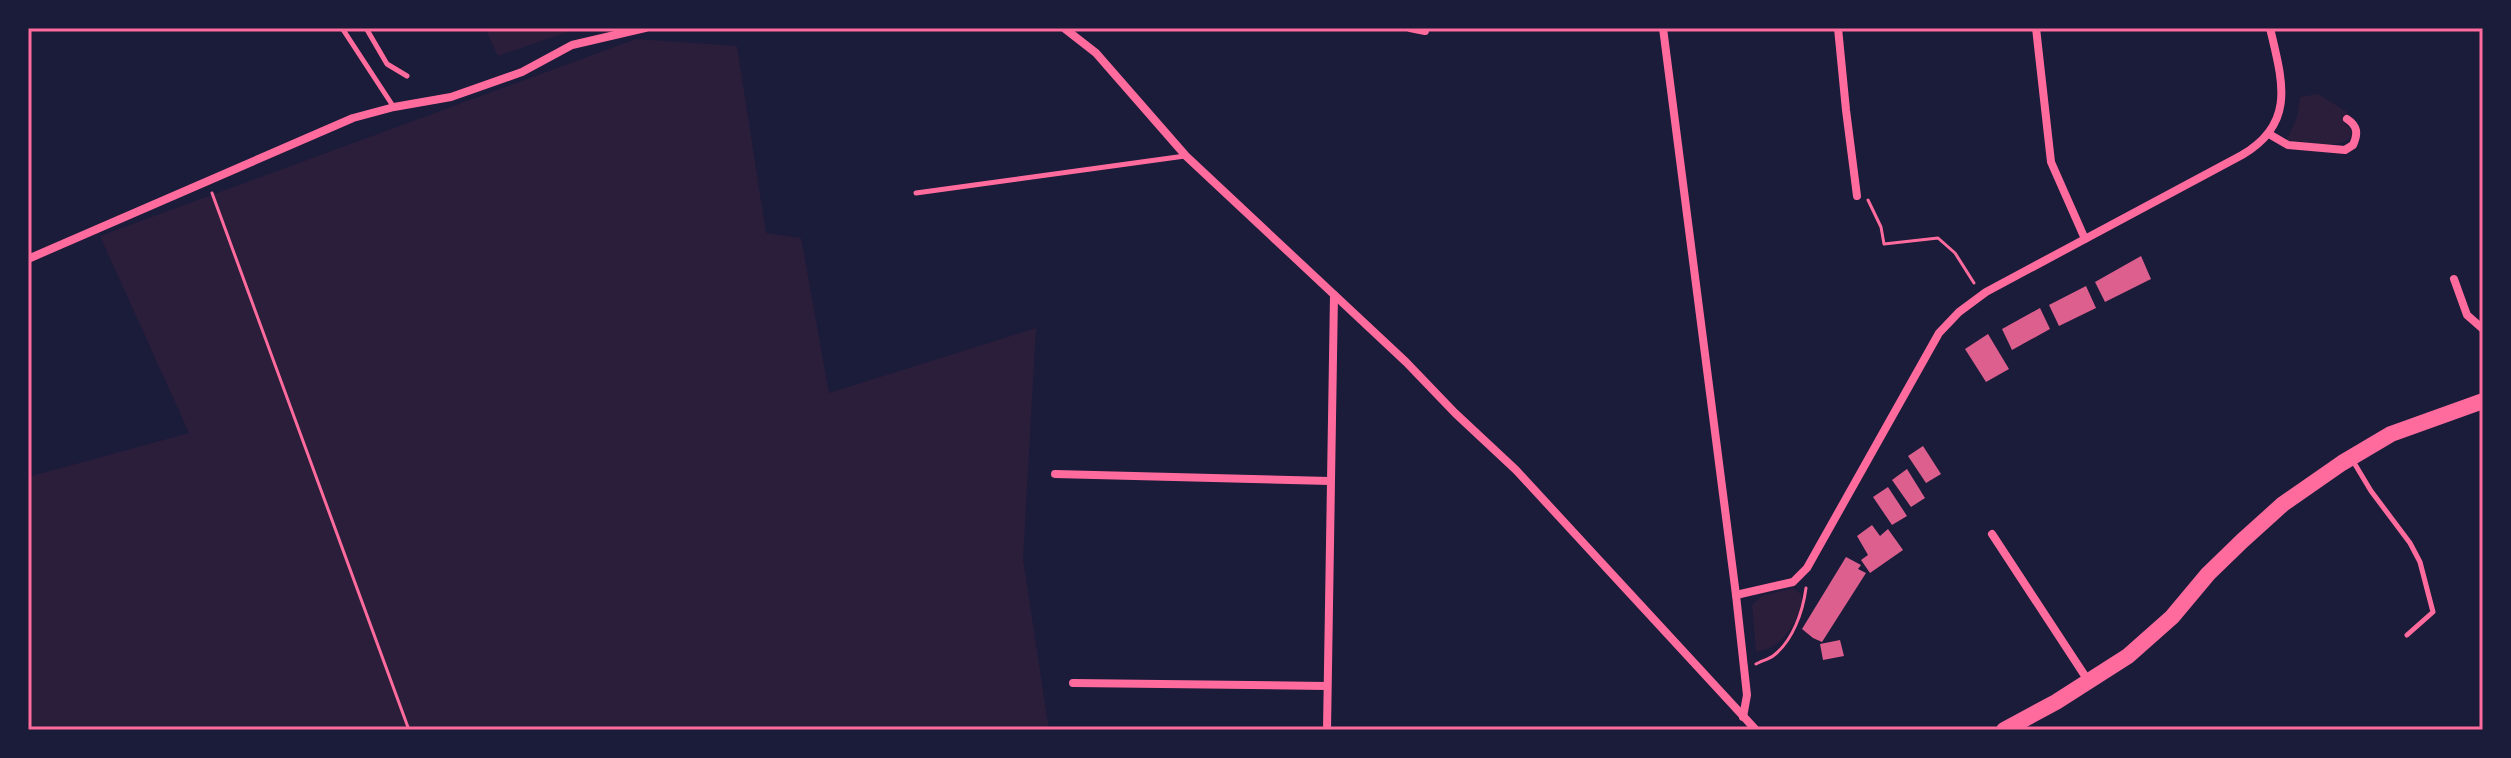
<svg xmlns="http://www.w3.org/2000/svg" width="2511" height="758" font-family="'Playfair Display',serif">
<rect width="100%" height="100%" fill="#1b1b3a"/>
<g fill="#2a1e3b">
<polygon points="485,28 579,28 498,56"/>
<polygon points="636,39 737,46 766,233 801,238 829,393 1036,328 1023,559 1049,730 28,730 28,477 189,433 100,236"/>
<path d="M2318 94 2347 112 2344 123 2351 130 2352 135C2342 152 2305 141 2287 140L2297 117 2300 97Z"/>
<path d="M1793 588 1801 594C1805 610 1788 636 1775 645 1770 649 1762 650 1756 652L1752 605 1762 596Z"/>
</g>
<g fill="#dd5f8e">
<polygon points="2141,256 2151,279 2105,302 2095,282"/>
<polygon points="2086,286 2096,308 2059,326 2049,305"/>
<polygon points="2040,308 2050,329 2012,350 2002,329"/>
<polygon points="1988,334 2009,369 1986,382 1965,349"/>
<polygon points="1923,446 1941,474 1926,483 1908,456"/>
<polygon points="1907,469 1925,498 1911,507 1892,480"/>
<polygon points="1888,487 1907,516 1892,525 1873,497"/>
<polygon points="1872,525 1880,536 1888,529 1903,550 1870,573 1861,560 1868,555 1857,536"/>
<polygon points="1846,557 1861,565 1858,569 1866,573 1822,642 1813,638 1802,629"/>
<polygon points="1840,640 1844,656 1823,660 1820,644"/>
</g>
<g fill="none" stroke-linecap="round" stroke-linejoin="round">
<g stroke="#ff6b9d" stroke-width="3">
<polyline points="212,193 409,730"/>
<polyline points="1868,200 1881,227 1884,244 1938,238 1955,253 1974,283"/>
<path d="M1756 664C1761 661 1769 659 1773 656 1793 641 1803 611 1806 588"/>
</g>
<g stroke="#ff6b9d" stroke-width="5">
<polyline points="342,28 393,106"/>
<polyline points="366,28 387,64 407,76"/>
<polyline points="916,193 1185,156"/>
<polyline points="2353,461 2371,491 2410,543 2420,562 2433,612 2407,635"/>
</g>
<g stroke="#ff6b9d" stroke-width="8">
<polyline points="1064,28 1096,53 1186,156 1406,362 1455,413 1516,470 1756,730"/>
<polyline points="1410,28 1425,31 1424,28"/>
<polyline points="1663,28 1736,595 1747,695 1743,717"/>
<polyline points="1838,28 1846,110 1857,196"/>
<polyline points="2036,28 2051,162 2085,239"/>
<path d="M2269 134 2288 145 2345 150 2353 145C2358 134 2358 126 2347 119"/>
<polyline points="28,259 353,118 394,107 451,97 522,72 572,45 645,28"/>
<polyline points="2454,279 2467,315 2483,329"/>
<polyline points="1055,474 1330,481"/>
<polyline points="1992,534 2089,682"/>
<path d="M1736 595 1793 582 1807 568 1939 333 1959 312 1986 292 2242 155C2297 123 2282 80 2270 28"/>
<polyline points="1073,683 1327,686"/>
<polyline points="1327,730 1334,295"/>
</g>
<polyline stroke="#ff6b9d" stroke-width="16" points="2004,730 2056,702 2128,656 2172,617 2208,574 2242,541 2283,504 2342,463 2391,434 2483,401"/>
</g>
<rect width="2511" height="758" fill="none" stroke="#1b1b3a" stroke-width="60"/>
<rect x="30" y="30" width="2451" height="698" fill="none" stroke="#ff6b9d" stroke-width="3"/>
</svg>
